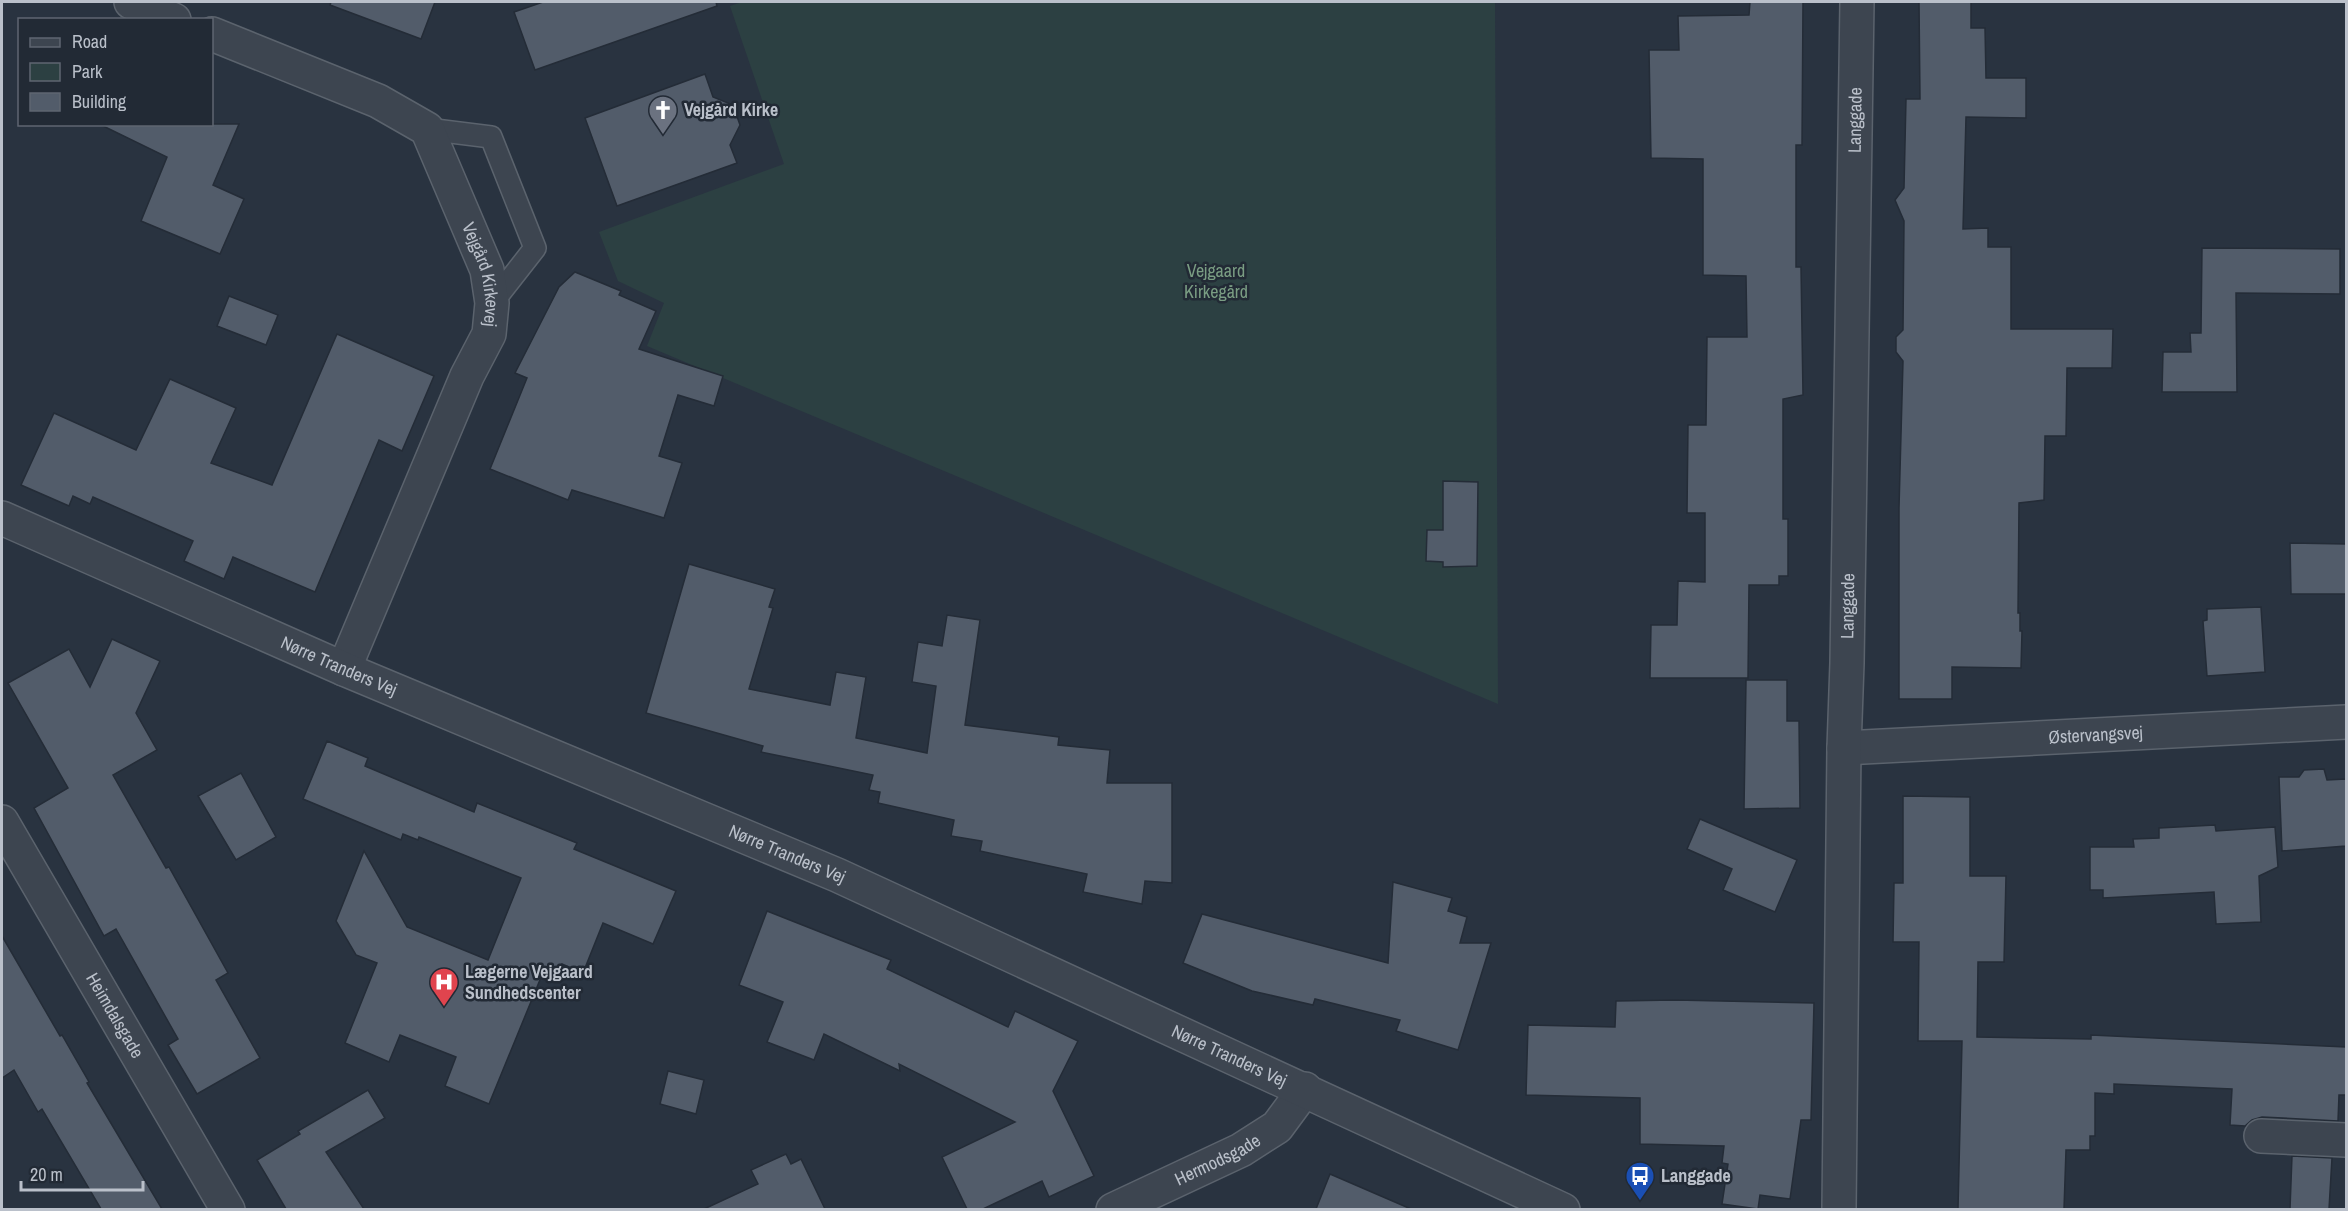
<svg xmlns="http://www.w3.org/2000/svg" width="2348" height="1211" font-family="'Archivo Narrow',sans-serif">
<rect width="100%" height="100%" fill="#293340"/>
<polygon fill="#2c4042" points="742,2 1495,2 1498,704 647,346 664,303 618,281 599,232 784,164 730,6"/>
<g fill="#525c6a" stroke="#242c37" stroke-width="1.5">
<polygon points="331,2 435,2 421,39 330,5"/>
<polygon points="543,2 716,2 717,6 535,70 514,12"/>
<polygon points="1750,2 1803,2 1802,145 1796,145 1796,267 1801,267 1803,395 1783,399 1783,519 1788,519 1788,576 1779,576 1779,585 1749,585 1748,678 1650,678 1651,625 1677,625 1678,581 1705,582 1705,513 1687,513 1688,425 1706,425 1707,337 1747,337 1746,276 1703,275 1703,159 1651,158 1649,50 1679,50 1678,16 1749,15"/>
<polygon points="1919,2 1971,2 1971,28 1985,28 1986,78 2026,78 2026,118 1966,117 1963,229 1988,228 1988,247 2011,247 2011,329 2113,329 2112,368 2067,368 2066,436 2045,436 2044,500 2019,503 2018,613 2020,613 2020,631 2022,631 2021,668 1952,667 1952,699 1899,699 1899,508 1903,361 1896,352 1896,337 1903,330 1904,221 1895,200 1904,188 1906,99 1920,99"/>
<polygon points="705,74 713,97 733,105 740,125 730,145 737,163 617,206 585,118"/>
<polygon points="99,124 239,124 213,185 244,199 220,254 141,221 167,157"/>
<polygon points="2202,248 2340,249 2340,294 2236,293 2237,392 2162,392 2163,352 2191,352 2190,333 2201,333"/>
<polygon points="575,272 621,291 619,295 656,311 639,349 723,376 714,406 678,395 659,456 682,463 664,518 572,490 568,500 490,469 527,378 515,373 559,287"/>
<polygon points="229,296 278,315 266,345 217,326"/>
<polygon points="337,334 434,376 402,451 379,440 315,592 233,557 224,579 184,561 193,541 93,497 90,504 73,496 69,506 21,485 54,413 136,450 170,379 236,408 211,463 272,485"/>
<polygon points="1443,481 1478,482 1477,566 1443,567 1443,562 1426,561 1427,530 1443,530"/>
<polygon points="2290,543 2346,544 2346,594 2291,594"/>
<polygon points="689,564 775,589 769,607 773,608 749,689 830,705 836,672 866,677 856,738 927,753 936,686 912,682 918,642 942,646 947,615 980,620 965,725 1059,737 1058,745 1110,750 1107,783 1172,783 1172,883 1145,881 1142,904 1083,892 1087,874 980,851 982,841 951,836 954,820 878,803 880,792 869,790 873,775 761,752 763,746 646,713"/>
<polygon points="2261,607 2265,672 2207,676 2203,621 2207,620 2207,609"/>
<polygon points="112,639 160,661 136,713 157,750 113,775 166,868 169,867 228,973 216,980 260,1058 197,1094 168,1045 178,1039 116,929 104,936 34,808 68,788 8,683 69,649 90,687"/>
<polygon points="1746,680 1787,680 1787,721 1799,721 1800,808 1744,809"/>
<polygon points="327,741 368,758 365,766 474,812 477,803 577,843 574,849 676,891 653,944 603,923 583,973 562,964 557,976 544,970 489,1104 445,1086 456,1057 400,1035 389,1062 345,1043 377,963 356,955 336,921 364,851 407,927 488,960 521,878 419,837 418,840 403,834 401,840 303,799"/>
<polygon points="2324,769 2327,780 2346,779 2346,846 2282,851 2279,777 2299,777 2304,770"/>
<polygon points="241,773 276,837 236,860 198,796"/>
<polygon points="1903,796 1970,797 1970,876 2006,876 2004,962 1978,962 1977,1037 2091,1039 2091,1035 2346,1047 2346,1095 2339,1095 2338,1121 2262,1117 2252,1120 2245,1126 2230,1125 2232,1089 2114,1084 2114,1094 2095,1093 2095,1136 2090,1136 2090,1150 2066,1150 2064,1209 1958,1209 1962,1041 1918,1041 1919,942 1893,942 1894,883 1903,883"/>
<polygon points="1700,819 1797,860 1775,912 1723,890 1732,869 1687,849"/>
<polygon points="2215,825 2216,831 2275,827 2278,867 2259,876 2261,922 2216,924 2214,892 2103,898 2103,890 2090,890 2090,847 2134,847 2133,839 2159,838 2159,828"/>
<polygon points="1393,882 1452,898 1448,911 1467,917 1460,943 1491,943 1458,1050 1396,1031 1400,1020 1315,999 1313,1005 1252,991 1183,963 1202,914 1388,963"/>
<polygon points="767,911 891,960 887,969 1008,1027 1015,1011 1078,1041 1053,1091 1094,1176 1049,1197 1042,1181 983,1209 967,1209 942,1157 1015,1122 899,1064 900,1071 824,1034 814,1060 767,1042 783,1002 739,985"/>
<polygon points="2,936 60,1036 62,1035 89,1082 87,1083 162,1209 101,1209 42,1109 38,1112 14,1070 2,1078"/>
<polygon points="1675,1000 1814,1003 1811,1120 1801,1120 1790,1199 1760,1195 1758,1209 1722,1204 1728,1164 1722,1163 1724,1146 1640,1144 1640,1098 1526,1095 1528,1025 1615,1027 1616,1001"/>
<polygon points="668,1071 704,1080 696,1114 660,1104"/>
<polygon points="368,1090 385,1118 326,1152 364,1209 286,1209 257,1160 300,1134 298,1131"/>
<polygon points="786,1154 791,1164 801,1159 825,1209 704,1209 758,1184 751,1170"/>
<polygon points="2292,1156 2332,1158 2329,1209 2290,1209"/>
<polygon points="1330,1174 1411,1209 1316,1209"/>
</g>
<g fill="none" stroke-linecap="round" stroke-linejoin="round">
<g stroke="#5b636d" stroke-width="24">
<polyline id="service" points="427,129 491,137 535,248 492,303"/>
</g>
<g stroke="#5b636d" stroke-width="36">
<g id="minor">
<polyline points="131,2 174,20"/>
<path id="s1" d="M212 34 378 101 427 129 487 270 492 303 489 334 467 376 344 669"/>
<path id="s2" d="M1844 748 2346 722"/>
<path id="s3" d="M2 822 228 1210"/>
<polyline points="2261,1136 2346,1140"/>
<path id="s4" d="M1113 1210 1241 1150 1277 1127 1305 1089"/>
<path id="s5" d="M1839 1210 1844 748 1847 663 1857 2"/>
</g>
</g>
<g stroke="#5b636d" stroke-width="36">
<g id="tertiary">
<path id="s6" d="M2 518 344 669 837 875 1563 1210"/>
</g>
</g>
<use href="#service" stroke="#3d4550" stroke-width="21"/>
<use href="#minor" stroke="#3d4550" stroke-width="33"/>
<use href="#tertiary" stroke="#3d4550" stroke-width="33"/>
</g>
<defs>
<g id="church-pin" transform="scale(1.5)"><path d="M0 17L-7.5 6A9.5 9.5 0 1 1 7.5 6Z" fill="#6b7280" stroke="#222a35"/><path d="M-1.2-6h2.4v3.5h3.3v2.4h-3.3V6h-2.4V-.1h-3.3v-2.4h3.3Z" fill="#fff"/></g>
<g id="hospital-pin" transform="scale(1.5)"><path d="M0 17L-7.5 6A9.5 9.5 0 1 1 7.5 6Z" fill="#e0444e" stroke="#222a35"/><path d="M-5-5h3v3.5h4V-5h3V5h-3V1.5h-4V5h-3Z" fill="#fff"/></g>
<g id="bus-pin" transform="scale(1.5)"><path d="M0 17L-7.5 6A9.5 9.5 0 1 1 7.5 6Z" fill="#1a4fb4" stroke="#222a35"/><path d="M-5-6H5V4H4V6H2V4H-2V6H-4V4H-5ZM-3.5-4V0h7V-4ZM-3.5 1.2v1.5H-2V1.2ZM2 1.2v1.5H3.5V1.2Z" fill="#fff"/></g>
</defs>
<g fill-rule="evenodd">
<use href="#church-pin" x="663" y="110"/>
<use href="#hospital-pin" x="444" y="982"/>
<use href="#bus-pin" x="1640" y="1176"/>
</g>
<g text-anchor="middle" stroke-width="5" stroke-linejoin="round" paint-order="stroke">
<g font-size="18" font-weight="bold" fill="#bac0ca" stroke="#222a35" text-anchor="start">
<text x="684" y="116">Vejgård Kirke</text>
<text x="465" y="978">Lægerne Vejgaard<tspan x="465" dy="21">Sundhedscenter</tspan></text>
<text x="1661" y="1182">Langgade</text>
</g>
<g font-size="18" fill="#bac0ca" stroke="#222a35">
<text dy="6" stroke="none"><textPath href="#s5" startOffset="1090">Langgade</textPath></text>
<text dy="6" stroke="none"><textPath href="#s1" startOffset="392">Vejgård Kirkevej</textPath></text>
<text dy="6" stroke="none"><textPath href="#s5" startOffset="604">Langgade</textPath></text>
<text dy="6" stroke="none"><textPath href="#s6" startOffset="368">Nørre Tranders Vej</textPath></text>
<text dy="6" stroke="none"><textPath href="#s2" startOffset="252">Østervangsvej</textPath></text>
<text dy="6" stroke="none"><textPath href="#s6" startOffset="854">Nørre Tranders Vej</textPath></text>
<text dy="6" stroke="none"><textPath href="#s3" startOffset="224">Heimdalsgade</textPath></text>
<text dy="6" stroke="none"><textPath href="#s6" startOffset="1340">Nørre Tranders Vej</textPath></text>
<text dy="6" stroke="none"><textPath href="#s4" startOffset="116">Hermodsgade</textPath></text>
</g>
<g font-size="18" fill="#7a9d83" stroke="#222a35">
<text x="1216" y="277">Vejgaard<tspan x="1216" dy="21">Kirkegård</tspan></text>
</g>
</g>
<rect width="2348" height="1211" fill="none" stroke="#bac0ca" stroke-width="6"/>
<rect x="18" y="18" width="195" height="108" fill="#222a35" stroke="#5f6671" stroke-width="1.5"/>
<rect x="30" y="38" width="30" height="9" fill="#3d4550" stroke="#5f6671" stroke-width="1.5"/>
<text x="72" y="48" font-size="18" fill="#bac0ca">Road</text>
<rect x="30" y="63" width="30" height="18" fill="#2c4042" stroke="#5f6671" stroke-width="1.5"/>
<text x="72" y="78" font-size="18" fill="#bac0ca">Park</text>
<rect x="30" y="93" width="30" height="18" fill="#525c6a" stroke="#5f6671" stroke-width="1.5"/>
<text x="72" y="108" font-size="18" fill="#bac0ca">Building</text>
<path d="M21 1181v9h122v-9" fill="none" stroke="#bac0ca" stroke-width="3"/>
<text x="30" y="1181" font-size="18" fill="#bac0ca" stroke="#222a35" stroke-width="4.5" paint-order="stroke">20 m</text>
</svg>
